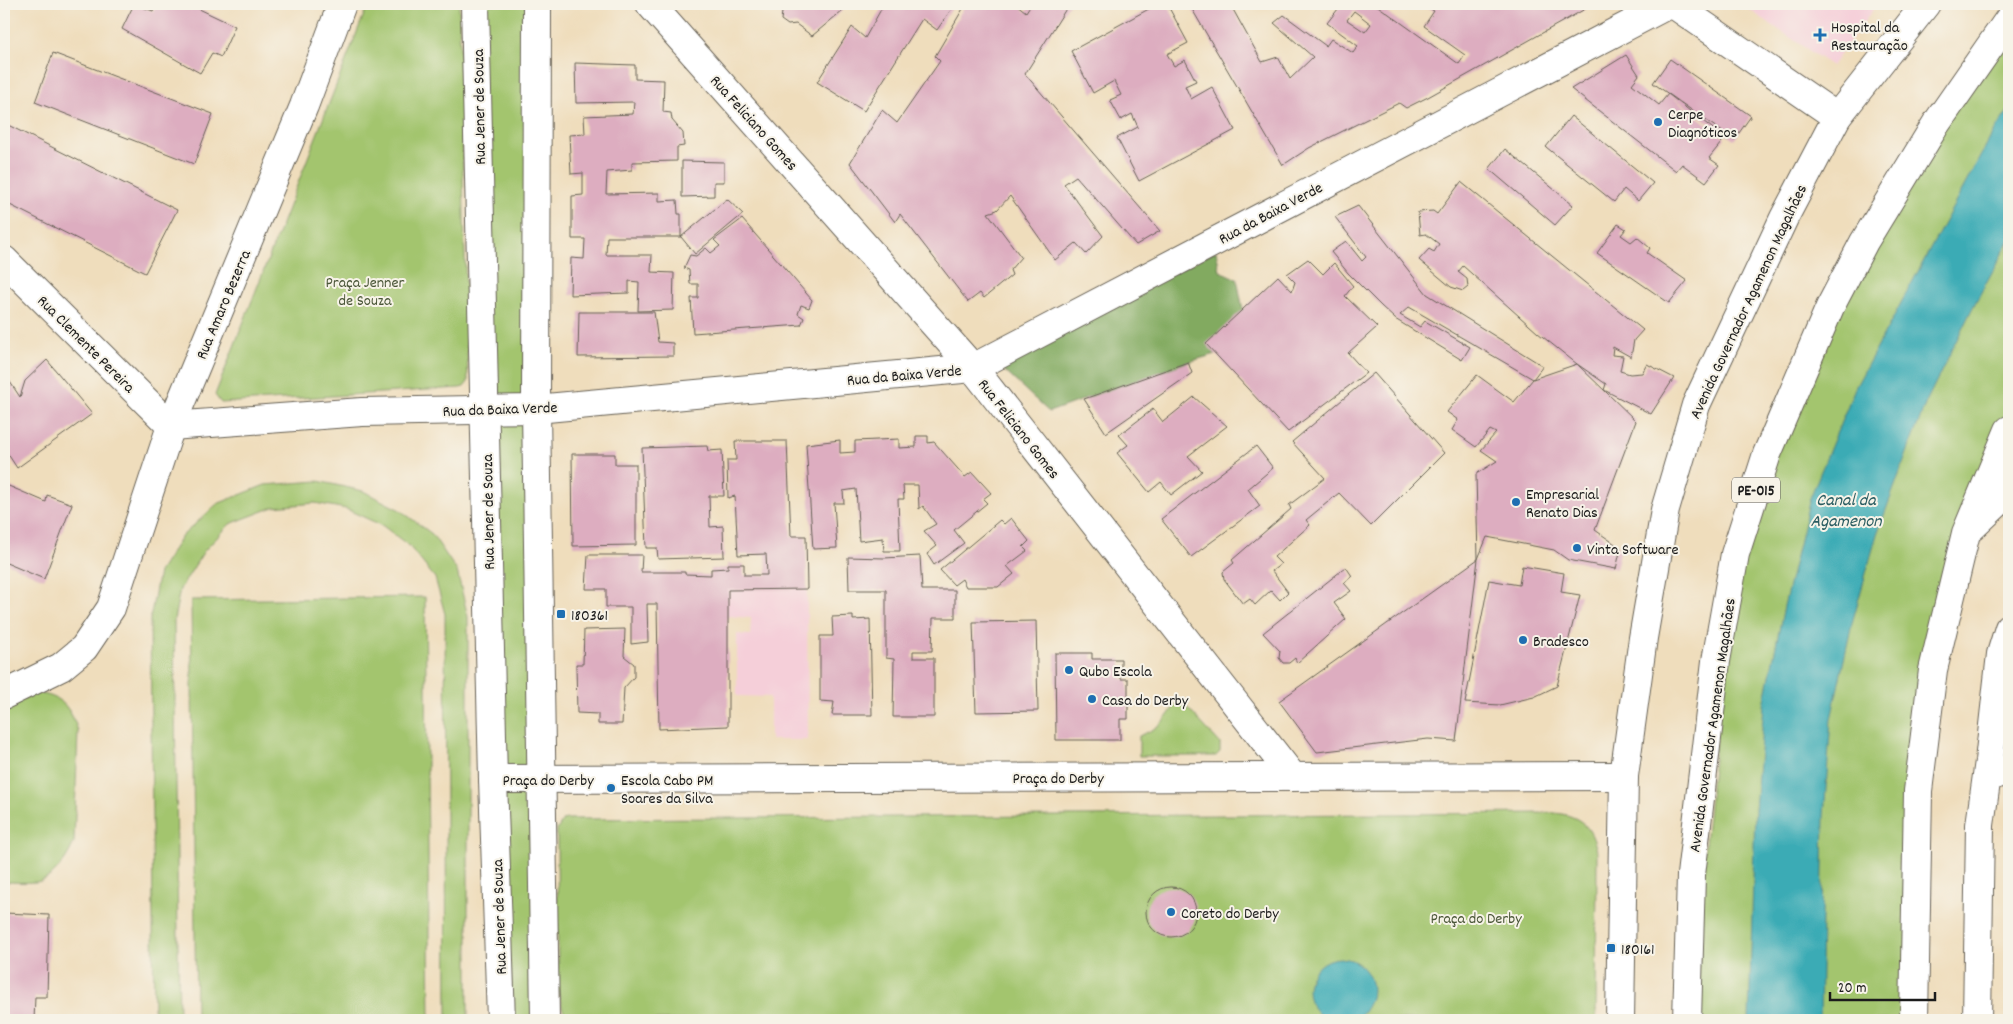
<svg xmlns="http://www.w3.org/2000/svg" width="2013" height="1024" font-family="Dekko,sans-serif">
<rect width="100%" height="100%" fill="#f7f3e8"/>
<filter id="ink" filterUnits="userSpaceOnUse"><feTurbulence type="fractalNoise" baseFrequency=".02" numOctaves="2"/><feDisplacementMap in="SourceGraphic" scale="10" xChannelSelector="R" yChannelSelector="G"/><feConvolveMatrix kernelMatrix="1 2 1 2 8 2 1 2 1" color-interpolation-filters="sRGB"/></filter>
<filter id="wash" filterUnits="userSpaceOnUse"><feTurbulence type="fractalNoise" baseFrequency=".0096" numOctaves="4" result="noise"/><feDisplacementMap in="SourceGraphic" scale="20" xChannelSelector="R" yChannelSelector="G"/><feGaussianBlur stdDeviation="1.12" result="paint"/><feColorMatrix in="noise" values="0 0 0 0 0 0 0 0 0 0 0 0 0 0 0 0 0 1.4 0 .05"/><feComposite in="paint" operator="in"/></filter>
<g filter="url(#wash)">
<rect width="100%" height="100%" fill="#efddbc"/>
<g fill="#f5cfd9">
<polygon points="1741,4 1877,4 1832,66"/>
<polygon points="807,589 808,740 770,740 770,697 737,696 737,634 750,635 751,618 728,616 728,590"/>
</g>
<g fill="#a3c56e" stroke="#607045">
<polygon points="368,4 459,4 468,382 464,387 460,388 221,403 215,395"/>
<polygon points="478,4 535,4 543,1020 501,1020"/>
<polygon points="2009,19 2009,430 1933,670 1914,1020 1687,1020 1735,554 1830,307"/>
<polygon points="318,481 363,491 400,510 432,534 457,571 468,617 468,1020 447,1020 445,614 435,578 409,546 383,526 346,509 315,503 274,507 230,524 204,551 180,589 174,620 179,1020 154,1020 150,619 159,572 182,536 217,504 265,485"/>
<polygon points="425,597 430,1020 196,1020 191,600"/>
<path d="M36 693C62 696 70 707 78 731L74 842C68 857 54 880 36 882 26 883 14 882 4 882V707Z"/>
<path d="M1179 699 1220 743V752L1216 756H1139V736C1163 726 1165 720 1179 699Z"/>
<path d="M1555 813C1581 816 1591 826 1597 851L1596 1020H570L563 1010 558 992 557 830 563 820 567 819Z"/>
</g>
<polygon fill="#82aa61" stroke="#4f633e" points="1216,251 1220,271 1237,279 1243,310 1216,354 1188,362 1049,412 996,363"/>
<g fill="#3aabb5" stroke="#2b6468">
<polygon points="2009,110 2009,241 1973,307 1926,402 1877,534 1852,623 1831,719 1824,816 1820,1020 1749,1020 1755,809 1764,705 1784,606 1810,498 1855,388 1994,131"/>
<circle cx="1340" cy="990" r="32"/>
</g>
<g id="blocks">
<g fill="#ddadc0" fill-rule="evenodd">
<polygon points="134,4 153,11 156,4 196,4 195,7 235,26 221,57 212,53 200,73 122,29"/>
<polygon points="791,4 848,4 849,5 812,36 796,24 788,25 781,20 782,12 785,5"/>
<polygon points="884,4 955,4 937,30 922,19 864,111 817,82 852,27 865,38"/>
<polygon points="961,4 1016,4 1026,12 1031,4 1069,4 1025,74 1160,231 1136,245 1076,176 1064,184 1103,236 1086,254 1076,243 1055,260 1010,196 997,210 988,213 1021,257 1010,270 1012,275 984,298 980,293 968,302 900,214 895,222 850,163 882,110 897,123 940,61 935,56 964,7"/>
<polygon points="1158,4 1167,4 1188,43 1167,54 1174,66 1185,60 1196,81 1185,86 1191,99 1212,87 1235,130 1139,181 1117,138 1138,127 1132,114 1121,120 1110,100 1121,95 1114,81 1093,93 1071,51"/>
<path d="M1189 4H1230L1262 62 1278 57 1290 79 1313 57 1274 23 1284 15 1326 46 1331 39 1353 53 1358 46 1327 23 1342 4H1375L1459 64 1465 55 1424 26 1434 11 1422 4H1594L1428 97 1406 108 1399 103 1309 148 1283 165ZM1354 11 1371 24 1365 32 1347 20Z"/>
<polygon points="53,53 213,114 194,164 35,102"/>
<polygon points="1626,55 1639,75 1632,84 1659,105 1668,94 1725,138 1709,158 1719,165 1706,182 1682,164 1676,171 1571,89"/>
<polygon points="1670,59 1751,116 1734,140 1653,83"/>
<polygon points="575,63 635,65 635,79 664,80 663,112 671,113 672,120 683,133 684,146 677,147 677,161 632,162 632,170 607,172 606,194 659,193 659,201 677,200 678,214 681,214 681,237 607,237 606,255 652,255 651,272 674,273 673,310 638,311 639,282 629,281 629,293 570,295 571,258 584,259 585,239 572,239 572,196 583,195 583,173 571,174 569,135 585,134 584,116 633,114 634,102 576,103"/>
<polygon points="1571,116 1653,183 1638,201 1624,189 1614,202 1546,147"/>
<polygon points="4,123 177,210 145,273 4,202"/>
<polygon points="1505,149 1573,205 1555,225 1489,169"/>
<polygon points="682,161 724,162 724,182 714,182 714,196 682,197"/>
<polygon points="1461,182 1643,330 1634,340 1631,357 1613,347 1612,355 1623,356 1620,371 1630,374 1642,373 1647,364 1674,378 1651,414 1604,390 1606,384 1577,364 1636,421 1595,530 1621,548 1616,569 1568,560 1554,550 1487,537 1478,559 1476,474 1497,461 1481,450 1496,433 1490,430 1476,447 1452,430 1458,420 1447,412 1477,375 1514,402 1533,379 1577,364 1538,333 1463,266 1458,272 1467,279 1468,287 1463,291 1451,287 1419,260 1429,249 1434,252 1439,244 1426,234 1420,235 1418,212 1433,211 1437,214"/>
<polygon points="727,199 743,214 695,254 681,237"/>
<polygon points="1358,206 1427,294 1543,366 1533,379 1409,307 1400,315 1420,327 1425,321 1470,347 1462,360 1395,319 1381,306 1348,273 1331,252 1346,241 1362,261 1366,257 1335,217"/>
<polygon points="742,219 812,300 809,308 801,305 798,314 804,318 801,325 693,333 691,298 698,298 698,284 690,284 689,270 684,268 690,255 696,256 706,248 711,253 720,246 714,240"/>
<polygon points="1618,224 1626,229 1621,235 1631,242 1637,237 1650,248 1647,253 1687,281 1669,303 1597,253"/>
<polygon points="1308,259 1323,274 1334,263 1353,286 1345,296 1377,327 1348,353 1366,373 1288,432 1206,344 1278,276 1292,291 1295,282 1287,274"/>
<polygon points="579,312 654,312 658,342 673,343 673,356 578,357"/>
<polygon points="47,360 92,414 17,468 4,448 4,377 6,376 20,397 25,381"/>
<polygon points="1188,362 1192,373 1106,433 1084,399"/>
<polygon points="1374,373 1444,453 1371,526 1339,493 1306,520 1310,525 1274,557 1281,564 1272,571 1288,592 1280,600 1271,590 1255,605 1250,599 1243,604 1224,579 1223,572 1234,563 1232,560 1291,509 1289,505 1325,478 1292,442"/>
<polygon points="1194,397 1227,426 1188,456 1202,471 1171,495 1161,482 1149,492 1117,453 1128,445 1119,435 1153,409 1163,422"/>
<polygon points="916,436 928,436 928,443 934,442 965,477 972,472 991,493 983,499 987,503 954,530 964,543 934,565 927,554 937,546 924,531 936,524 923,506 919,509 918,485 903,485 904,499 898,499 900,551 884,551 883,538 859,541 856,489 843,491 844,503 834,503 837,548 813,549 806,444 840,440 840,453 855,452 855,441 899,439 899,448 916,447"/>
<polygon points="735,441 787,441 791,536 806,536 807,589 728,590 728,726 659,729 657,604 647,604 648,642 631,644 631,607 606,607 606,589 586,589 588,555 642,555 641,572 685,572 685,574 711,575 711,569 728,568 728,564 744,564 744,575 767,575 766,554 738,555 735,496 728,498 727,460 736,460"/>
<polygon points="707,446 708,451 722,450 724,496 709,496 710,527 723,526 724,557 658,559 657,548 646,548 642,448"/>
<polygon points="1256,446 1273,468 1248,489 1260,506 1191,557 1161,519"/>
<polygon points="572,454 615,454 615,464 636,464 636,545 573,546"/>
<polygon points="4,484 46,502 47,495 72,504 44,579 4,562"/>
<polygon points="1011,518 1029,541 1023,547 1027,551 1007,566 1014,574 998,587 966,587 962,579 954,585 940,570 1000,520 1004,524"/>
<polygon points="920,556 922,590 955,590 955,618 933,618 932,651 913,651 913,658 934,658 934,717 893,717 894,659 886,658 886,590 849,590 848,557 884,558"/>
<polygon points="1478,559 1456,741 1428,739 1317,752 1279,701"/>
<polygon points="1522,566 1564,573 1561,592 1580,595 1557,686 1534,697 1500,705 1465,703 1489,580 1519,585"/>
<polygon points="1346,567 1352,576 1344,583 1351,591 1334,603 1346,619 1297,663 1295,658 1289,663 1283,663 1279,658 1280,651 1263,633"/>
<polygon points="853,616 853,620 870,619 872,715 832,715 834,702 820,701 820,636 833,636 832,617"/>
<polygon points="1036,621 1038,711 976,712 973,622"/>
<polygon points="625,629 624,656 634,664 634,677 624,688 622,724 598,724 598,714 577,713 576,664 583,664 584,630"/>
<polygon points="1055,653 1092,653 1092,659 1121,659 1121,679 1128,679 1128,719 1120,719 1120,740 1056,740"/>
<circle cx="1171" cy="912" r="25"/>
<polygon points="4,913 49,915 47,997 35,997 34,1020 4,1020"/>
</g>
</g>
</g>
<g filter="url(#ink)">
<use href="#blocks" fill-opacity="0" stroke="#666054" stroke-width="1"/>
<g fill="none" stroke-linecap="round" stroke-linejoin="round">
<g stroke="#666054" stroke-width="30">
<g id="minor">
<polyline points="650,4 973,368 1293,777"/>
<polyline points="4,695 61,667 84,648 111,608 171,426"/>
</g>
</g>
<g stroke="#666054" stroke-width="30">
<g id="tertiary">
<polyline points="475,4 493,779 501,1020"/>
<polyline points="537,4 536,409 545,1020"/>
<polyline points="1673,4 1837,117"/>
<polyline points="4,260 171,426"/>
<polyline points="171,426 362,412 536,409 973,368 1669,4"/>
<polyline points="171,426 304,106 342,4"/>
<polyline points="1987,778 2009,769"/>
<polyline points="493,779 1624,776"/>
</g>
</g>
<g stroke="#666054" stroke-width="30">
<g id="secondary">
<polyline points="1620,1020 1624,776 1643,638 1665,510 1696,405 1784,218 1837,117 1926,4"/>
<polyline points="1977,1020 1980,825 1989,761 2001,654 2009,628"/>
</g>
</g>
<g stroke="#666054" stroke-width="30">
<g id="trunk">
<polyline points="1972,527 2009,492"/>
<polyline points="1687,1020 1691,875 1716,661 1735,554 1767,454 1830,307 1864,242 1936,124 2009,19"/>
<polyline points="1914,1020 1918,791 1933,670 1966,533 2009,430"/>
</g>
</g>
<use href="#minor" stroke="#fff" stroke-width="28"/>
<use href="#tertiary" stroke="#fff" stroke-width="28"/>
<use href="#secondary" stroke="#fff" stroke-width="28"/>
<use href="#trunk" stroke="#fff" stroke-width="28"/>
</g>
</g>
<g fill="#1f6fb2" stroke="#f7f3e8" stroke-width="2">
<path d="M1817.5 27.5h5v5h5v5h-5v5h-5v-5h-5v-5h5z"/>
<circle cx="1658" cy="122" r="5"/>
<circle cx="1516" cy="502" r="5"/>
<circle cx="1577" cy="548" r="5"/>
<rect x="556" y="609" width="10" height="10" rx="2.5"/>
<circle cx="1523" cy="640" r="5"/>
<circle cx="1069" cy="670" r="5"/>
<circle cx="1092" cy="699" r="5"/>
<circle cx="611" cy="788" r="5"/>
<circle cx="1171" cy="912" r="5"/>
<rect x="1606" y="943" width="10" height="10" rx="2.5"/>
</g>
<g text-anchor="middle" stroke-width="4" stroke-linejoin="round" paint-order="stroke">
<rect fill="#f7f3e8" stroke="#5e5c59" stroke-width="1" x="1732" y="477.5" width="48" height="25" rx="4"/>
<g font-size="15" font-weight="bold" fill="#1c1c1c">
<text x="1756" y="495">PE-015</text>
</g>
<g font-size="16" fill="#1c1c1c" stroke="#f7f3e8" text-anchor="start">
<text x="1831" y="32">Hospital da<tspan x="1831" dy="18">Restauração</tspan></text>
<text x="1668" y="119">Cerpe<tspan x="1668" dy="18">Diagnóticos</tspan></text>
<text x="1526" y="499">Empresarial<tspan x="1526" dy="18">Renato Dias</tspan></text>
<text x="1587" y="554">Vinta Software</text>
<text x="571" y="620">180361</text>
<text x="1533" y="646">Bradesco</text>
<text x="1079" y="676">Qubo Escola</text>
<text x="1102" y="705">Casa do Derby</text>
<text x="621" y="785">Escola Cabo PM<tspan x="621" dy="18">Soares da Silva</tspan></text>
<text x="1181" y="918">Coreto do Derby</text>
<text x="1621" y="954">180161</text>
</g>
<g font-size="16" fill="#1c1c1c" stroke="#f7f3e8">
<text transform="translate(478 107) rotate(-91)" y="6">Rua Jener de Souza</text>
<text transform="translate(755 122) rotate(48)" y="6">Rua Feliciano Gomes</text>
<text transform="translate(1270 212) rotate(-28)" y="6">Rua da Baixa Verde</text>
<text transform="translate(1747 301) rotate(-65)" y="6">Avenida Governador Agamenon Magalhães</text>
<text transform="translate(222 304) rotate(-67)" y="6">Rua Amaro Bezerra</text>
<text transform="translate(87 343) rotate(45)" y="6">Rua Clemente Pereira</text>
<text transform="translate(904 374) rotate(-5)" y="6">Rua da Baixa Verde</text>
<text transform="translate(500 408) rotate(-2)" y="6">Rua da Baixa Verde</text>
<text transform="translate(1020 428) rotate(52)" y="6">Rua Feliciano Gomes</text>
<text transform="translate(487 512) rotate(-91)" y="6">Rua Jener de Souza</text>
<text transform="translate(1711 725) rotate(-82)" y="6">Avenida Governador Agamenon Magalhães</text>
<text x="1058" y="783">Praça do Derby</text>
<text x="548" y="785">Praça do Derby</text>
<text transform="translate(498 917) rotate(-92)" y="6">Rua Jener de Souza</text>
</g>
<g font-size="16" fill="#4b5739" stroke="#f7f3e8">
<text x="365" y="287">Praça Jenner<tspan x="365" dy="18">de Souza</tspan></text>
<text x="1476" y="923">Praça do Derby</text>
</g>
<g font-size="18" font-style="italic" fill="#2a5c61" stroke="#f7f3e8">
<text x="1846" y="505">Canal da<tspan x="1846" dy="21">Agamenon</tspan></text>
</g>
</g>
<rect width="2013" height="1024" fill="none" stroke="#f7f3e8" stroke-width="20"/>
<path d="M1830 992v8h105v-8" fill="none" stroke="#1c1c1c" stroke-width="2.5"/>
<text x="1838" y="992" font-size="15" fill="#1c1c1c" stroke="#f7f3e8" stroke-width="4" paint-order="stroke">20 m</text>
</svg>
